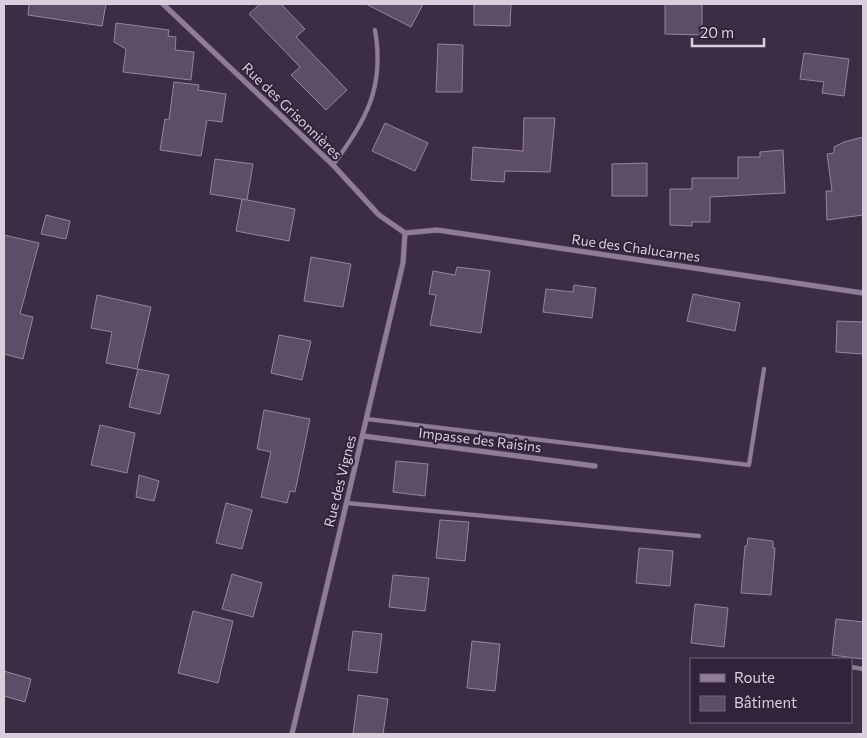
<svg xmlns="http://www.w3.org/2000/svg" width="867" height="738" font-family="Commissioner,sans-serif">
<rect width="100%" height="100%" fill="#3d2d44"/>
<g fill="#5e4d67" stroke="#96849f">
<polygon points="29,4 106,4 102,26 28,15"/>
<polygon points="260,4 281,4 305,29 296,37 347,90 326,110 291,75 300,67 249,14"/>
<polygon points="366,4 423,4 411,27"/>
<polygon points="474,4 511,4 510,26 474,25"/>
<polygon points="665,4 702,4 702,35 665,34"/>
<polygon points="116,23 169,30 168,36 176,37 175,50 194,52 191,80 123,72 126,49 114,42"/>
<polygon points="438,44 463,45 462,92 436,92"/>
<polygon points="804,53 849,59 844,96 822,93 824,82 800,79"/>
<polygon points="174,82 199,85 198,90 226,94 222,122 207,120 201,156 160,150 165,119 169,120"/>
<polygon points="524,118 555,118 550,172 505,171 504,182 471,180 473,147 523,151"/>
<polygon points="385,123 428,143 415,171 372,151"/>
<polygon points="863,137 863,215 827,220 826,191 832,191 827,154 834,153 834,147 844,142"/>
<polygon points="783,150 785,193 710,197 710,222 692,222 692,226 670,225 670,189 692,189 692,178 738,178 738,157 760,157 760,152"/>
<polygon points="215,159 253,164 247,200 210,194"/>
<polygon points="647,163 647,196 612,196 612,164"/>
<polygon points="242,199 295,209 289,241 236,231"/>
<polygon points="46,215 70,221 66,239 41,234"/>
<polygon points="4,235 39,243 20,314 33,317 23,359 4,354"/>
<polygon points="311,257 351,264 343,307 304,301"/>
<polygon points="457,267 490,271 481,333 430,325 436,295 429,294 433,271 455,275"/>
<polygon points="574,285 596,288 592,318 543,312 546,289 573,292"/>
<polygon points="693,294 740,303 735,331 687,321"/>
<polygon points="97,295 151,307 137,369 106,363 112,332 91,328"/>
<polygon points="837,321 863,322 863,354 836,352"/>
<polygon points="279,335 311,341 302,380 271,373"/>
<polygon points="138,369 169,375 160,414 129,407"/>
<polygon points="264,410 310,419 295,492 290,491 287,503 261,497 271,452 257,449"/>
<polygon points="100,425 135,433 127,473 91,465"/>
<polygon points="396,461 428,464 425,496 393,492"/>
<polygon points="139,475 159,481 154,501 136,497"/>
<polygon points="226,503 252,510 242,549 216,543"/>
<polygon points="440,520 469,522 465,561 436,558"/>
<polygon points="748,538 773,541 773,548 775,548 771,595 741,593 745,546 747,546"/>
<polygon points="639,548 673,551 670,586 636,583"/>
<polygon points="232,574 262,583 253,617 222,609"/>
<polygon points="393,575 429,578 425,611 389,607"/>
<polygon points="695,604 728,608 724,647 691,643"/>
<polygon points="193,611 233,621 218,683 178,673"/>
<polygon points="836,619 863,622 863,659 832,655"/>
<polygon points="353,631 382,634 377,673 348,670"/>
<polygon points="472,641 500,644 495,691 467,688"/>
<polygon points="4,671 31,679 25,702 4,696"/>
<polygon points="358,695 388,699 383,734 353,734"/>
</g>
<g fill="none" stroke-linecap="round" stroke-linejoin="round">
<g stroke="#56495c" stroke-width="5">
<g id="lane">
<path d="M333 165C366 120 385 88 375 30"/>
<polyline points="367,419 749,465 764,369"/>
<polyline points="347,503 699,536"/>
<polyline points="851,667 863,669"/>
</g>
</g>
<g stroke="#56495c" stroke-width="6">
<g id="street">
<polyline points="163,4 333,165 379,215 405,233"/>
<polyline points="405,233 437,230 863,293"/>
<polyline points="363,436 595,466"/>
<polyline points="292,734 403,263 405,233"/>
</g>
</g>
<use href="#lane" stroke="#8f7d98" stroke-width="4"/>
<use href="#street" stroke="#8f7d98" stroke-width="5"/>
</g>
<g text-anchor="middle" stroke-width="4" stroke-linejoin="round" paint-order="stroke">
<g font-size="14" fill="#d8cedd" stroke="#32233a">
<text transform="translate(292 111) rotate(44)" y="5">Rue des Grisonnières</text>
<text transform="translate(636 248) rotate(8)" y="5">Rue des Chalucarnes</text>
<text transform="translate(480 440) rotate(7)" y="5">Impasse des Raisins</text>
<text transform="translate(340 481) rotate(-76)" y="5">Rue des Vignes</text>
</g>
</g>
<rect width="867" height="738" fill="none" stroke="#d8cedd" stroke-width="10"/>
<rect x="690" y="658" width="162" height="65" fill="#32233a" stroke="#74677b"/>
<rect x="700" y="674" width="25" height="8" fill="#8f7d98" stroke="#74677b"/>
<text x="734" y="683" font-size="15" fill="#d8cedd">Route</text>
<rect x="700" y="696" width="25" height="15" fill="#5e4d67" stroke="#74677b"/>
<text x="734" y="708" font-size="15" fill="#d8cedd">Bâtiment</text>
<path d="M692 38v8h72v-8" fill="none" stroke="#d8cedd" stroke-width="2.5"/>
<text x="700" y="38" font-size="15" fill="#d8cedd" stroke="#32233a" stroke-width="4" paint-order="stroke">20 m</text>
</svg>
